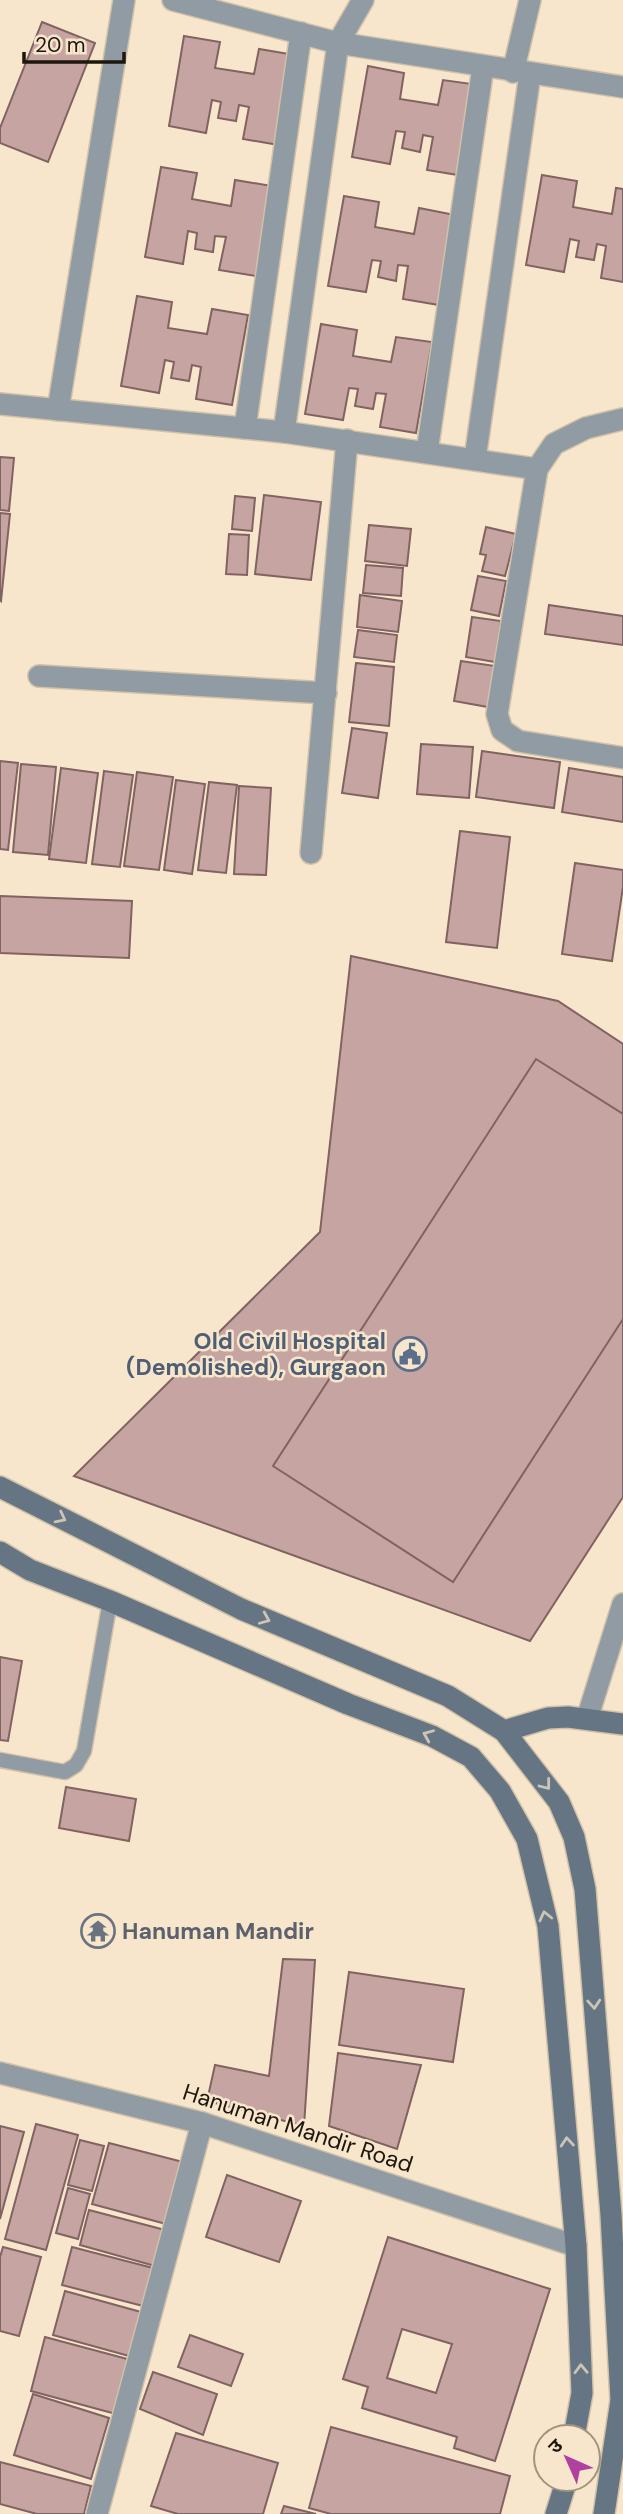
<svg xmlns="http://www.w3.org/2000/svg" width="623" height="2514" font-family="'DM Sans','Noto Sans Devanagari',sans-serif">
<rect width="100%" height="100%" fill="#f7e6cb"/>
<g fill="#c6a4a2" stroke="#816361" stroke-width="2" fill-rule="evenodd">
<polygon points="42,22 95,43 48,162 0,143 0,128"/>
<polygon points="184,36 220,42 215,68 254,74 259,49 295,55 279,145 243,139 249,107 239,105 236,121 218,118 221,102 212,100 206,133 169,126"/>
<polygon points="368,66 404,73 400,99 438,105 443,80 479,85 464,176 427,170 433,137 423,135 420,152 402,148 405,132 396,131 390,164 352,157"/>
<polygon points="161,167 197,173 192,199 231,206 235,180 272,186 256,276 219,270 226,237 215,236 213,252 195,249 197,233 188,231 183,264 145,257"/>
<polygon points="542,175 577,181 573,207 612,214 616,188 623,189 623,282 601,278 606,246 597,244 594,260 576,257 579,241 570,239 564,272 526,265"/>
<polygon points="344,196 379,202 375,227 414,234 419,208 455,215 439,305 403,299 408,266 398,265 396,281 378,277 381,261 372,260 366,292 328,286"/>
<polygon points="137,296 172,302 168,328 207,334 212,309 248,315 232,405 196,399 201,367 192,365 189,381 171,378 174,362 165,360 159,393 121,386"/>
<polygon points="321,324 357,330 353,356 391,362 396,337 432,342 416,433 380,427 386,394 376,393 373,409 355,406 358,389 349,388 343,420 305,414"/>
<polygon points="0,457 14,458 9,511 0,510"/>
<polygon points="264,495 321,502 311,580 255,574"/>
<polygon points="235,496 255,498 252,531 232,529"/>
<polygon points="0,513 10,514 1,601 0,600"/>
<polygon points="369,525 411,529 407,566 365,561"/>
<polygon points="486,527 516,534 505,576 482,571 486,555 480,554"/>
<polygon points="229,534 249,535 247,575 226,574"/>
<polygon points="366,565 403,568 401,596 363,593"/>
<polygon points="478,576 506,581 499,616 471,610"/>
<polygon points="360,595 402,601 398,632 357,627"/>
<polygon points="549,605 623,616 623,645 545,634"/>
<polygon points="472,617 501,621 495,662 466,657"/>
<polygon points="358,630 397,635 394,662 354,657"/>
<polygon points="461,661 495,666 488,707 454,701"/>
<polygon points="356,663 394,667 389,726 349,722"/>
<polygon points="352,728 387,733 378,798 342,793"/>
<polygon points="421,744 473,747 469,798 417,794"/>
<polygon points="482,751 560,762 554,808 476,797"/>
<polygon points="0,761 18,763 8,850 0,849"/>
<polygon points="21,764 56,767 48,855 13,852"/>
<polygon points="61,768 98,773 86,863 49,859"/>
<polygon points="569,768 623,777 623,822 562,812"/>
<polygon points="104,771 133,775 120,867 92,864"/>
<polygon points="137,772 173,777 159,870 124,866"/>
<polygon points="176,780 205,784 192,874 164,870"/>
<polygon points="209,782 237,785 226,873 198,870"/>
<polygon points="239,786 271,788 266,875 234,874"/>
<polygon points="460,831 510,837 497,948 446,942"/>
<polygon points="575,863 623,870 623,887 612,961 562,954"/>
<polygon points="0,896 132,901 129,958 0,953"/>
<polygon points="351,956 558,1001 623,1044 623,1497 530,1641 74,1476 320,1232"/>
<polygon points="536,1059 623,1114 623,1319 453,1582 273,1466"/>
<polygon points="0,1657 22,1661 8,1741 0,1740"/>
<polygon points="66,1787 136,1799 129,1841 59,1828"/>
<polygon points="283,1959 315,1960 304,2126 207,2101 215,2065 269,2076"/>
<polygon points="349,1972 464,1989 453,2062 339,2045"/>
<polygon points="338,2053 421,2065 397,2149 329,2126"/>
<polygon points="36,2124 78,2135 46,2250 5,2239"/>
<polygon points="0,2126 24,2132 0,2219"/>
<polygon points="80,2140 104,2146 92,2191 68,2185"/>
<polygon points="109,2143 183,2162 166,2224 92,2204"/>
<polygon points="227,2175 301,2201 279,2262 206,2237"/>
<polygon points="68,2188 90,2194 78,2239 56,2233"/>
<polygon points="89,2210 165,2230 155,2266 80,2245"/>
<path d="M388 2237 550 2289 495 2461 454 2448 457 2437 362 2408 368 2387 343 2379ZM402 2329 452 2344 436 2393 387 2378Z"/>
<polygon points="3,2247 41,2257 19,2336 0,2331 0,2257"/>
<polygon points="72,2247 153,2268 143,2306 62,2285"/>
<polygon points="65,2291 141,2312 129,2356 53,2335"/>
<polygon points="190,2335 243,2354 231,2386 178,2367"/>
<polygon points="45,2337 131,2360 116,2414 31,2391"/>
<polygon points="153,2372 217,2394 203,2435 140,2409"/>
<polygon points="33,2394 109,2418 91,2479 14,2455"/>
<polygon points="331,2427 510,2476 500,2514 331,2514 309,2508"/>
<polygon points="176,2433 278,2463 263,2514 178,2514 151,2506"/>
<polygon points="0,2462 91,2486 84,2514 37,2514 0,2504"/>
<polygon points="284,2506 316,2514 281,2514"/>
</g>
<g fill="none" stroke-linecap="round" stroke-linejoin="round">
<g stroke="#d0c1a9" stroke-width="17">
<polyline id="lane" points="0,1760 65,1772 76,1765 84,1751 110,1601"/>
</g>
<g stroke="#d0c1a9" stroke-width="24">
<g id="street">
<polyline points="173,0 338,43 623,87"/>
<polyline points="513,72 530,0"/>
<polyline points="0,404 284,432 537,469 554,444 586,428 623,419"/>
<polyline points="58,410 124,0"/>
<polyline points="245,428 301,33"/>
<polyline points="284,432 338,43 363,0"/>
<polyline points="427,452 483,67"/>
<polyline points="475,459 530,74"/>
<polyline points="537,469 497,714 502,730 518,741 623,758"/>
<polyline points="39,676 326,693"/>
<polyline points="311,853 347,440"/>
<polyline points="587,1719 623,1604"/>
<polyline points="0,2073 202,2123 576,2246"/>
<polyline points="97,2514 202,2123"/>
</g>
</g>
<g stroke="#d0c1a9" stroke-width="24">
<g id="secondary">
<polyline points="0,1487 241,1609 448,1696 504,1731 559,1802 574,1837 585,1889 611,2215 621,2400 604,2514"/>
<polyline points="0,1552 30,1570 110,1601 348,1704 432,1736 471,1757 500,1791 527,1839 548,1926 576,2246 582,2393 574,2437"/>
<polyline points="504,1731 548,1718 568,1717 623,1724"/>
<polyline points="556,2514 567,2479"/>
</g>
</g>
<use href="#lane" stroke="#909ba4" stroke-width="14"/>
<use href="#street" stroke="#909ba4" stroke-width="21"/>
<use href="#secondary" stroke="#667583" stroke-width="21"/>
</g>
<defs><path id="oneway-chevron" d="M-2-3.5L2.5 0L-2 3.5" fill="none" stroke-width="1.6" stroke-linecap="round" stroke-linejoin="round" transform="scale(1.75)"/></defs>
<g stroke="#ccc4b5">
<use href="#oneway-chevron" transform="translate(61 1518) rotate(27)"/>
<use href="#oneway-chevron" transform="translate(265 1619) rotate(23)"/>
<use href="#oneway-chevron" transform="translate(428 1735) rotate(-157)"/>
<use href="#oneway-chevron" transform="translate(546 1785) rotate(52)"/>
<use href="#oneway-chevron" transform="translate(545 1916) rotate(-103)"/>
<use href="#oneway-chevron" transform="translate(594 2004) rotate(86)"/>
<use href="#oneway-chevron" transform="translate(567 2142) rotate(-95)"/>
<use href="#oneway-chevron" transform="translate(581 2369) rotate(-92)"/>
</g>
<defs>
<g id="civic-ring" transform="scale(1.75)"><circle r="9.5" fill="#f7e6cb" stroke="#5c6f8a" stroke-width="1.5"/><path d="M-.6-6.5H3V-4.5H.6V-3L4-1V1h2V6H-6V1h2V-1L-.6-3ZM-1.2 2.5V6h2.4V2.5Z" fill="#5c6f8a"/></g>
<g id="temple-ring" transform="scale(1.75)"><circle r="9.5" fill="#f7e6cb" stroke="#6b7280" stroke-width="1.5"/><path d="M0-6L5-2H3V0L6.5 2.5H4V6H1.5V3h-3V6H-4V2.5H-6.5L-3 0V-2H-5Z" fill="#6b7280"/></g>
</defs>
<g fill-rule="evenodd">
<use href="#civic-ring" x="410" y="1354"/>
<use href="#temple-ring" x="98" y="1931"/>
</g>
<g text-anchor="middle" stroke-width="5" stroke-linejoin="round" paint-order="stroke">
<g font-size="23" font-weight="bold" fill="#4e5e75" stroke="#f7e6cb" text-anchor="end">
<text x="386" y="1349">Old Civil Hospital<tspan x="386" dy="26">(Demolished), Gurgaon</tspan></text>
</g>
<g font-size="23" font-weight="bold" fill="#5b616d" stroke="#f7e6cb" text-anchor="start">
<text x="122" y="1939">Hanuman Mandir</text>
</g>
<g font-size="23" fill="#1d170d" stroke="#f7e6cb">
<text transform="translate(298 2128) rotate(18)" y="8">Hanuman Mandir Road</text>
</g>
</g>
<g transform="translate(567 2458) rotate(315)"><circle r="33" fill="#f7e6cb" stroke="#a0937f" stroke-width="2"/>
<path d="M0-5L12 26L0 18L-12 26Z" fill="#af42a1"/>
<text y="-10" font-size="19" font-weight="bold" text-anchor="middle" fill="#1d170d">उ</text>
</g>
<path d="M24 52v10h100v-10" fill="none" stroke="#1d170d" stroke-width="3.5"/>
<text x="35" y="52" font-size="21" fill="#1d170d" stroke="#f7e6cb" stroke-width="5" paint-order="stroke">20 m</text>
</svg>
